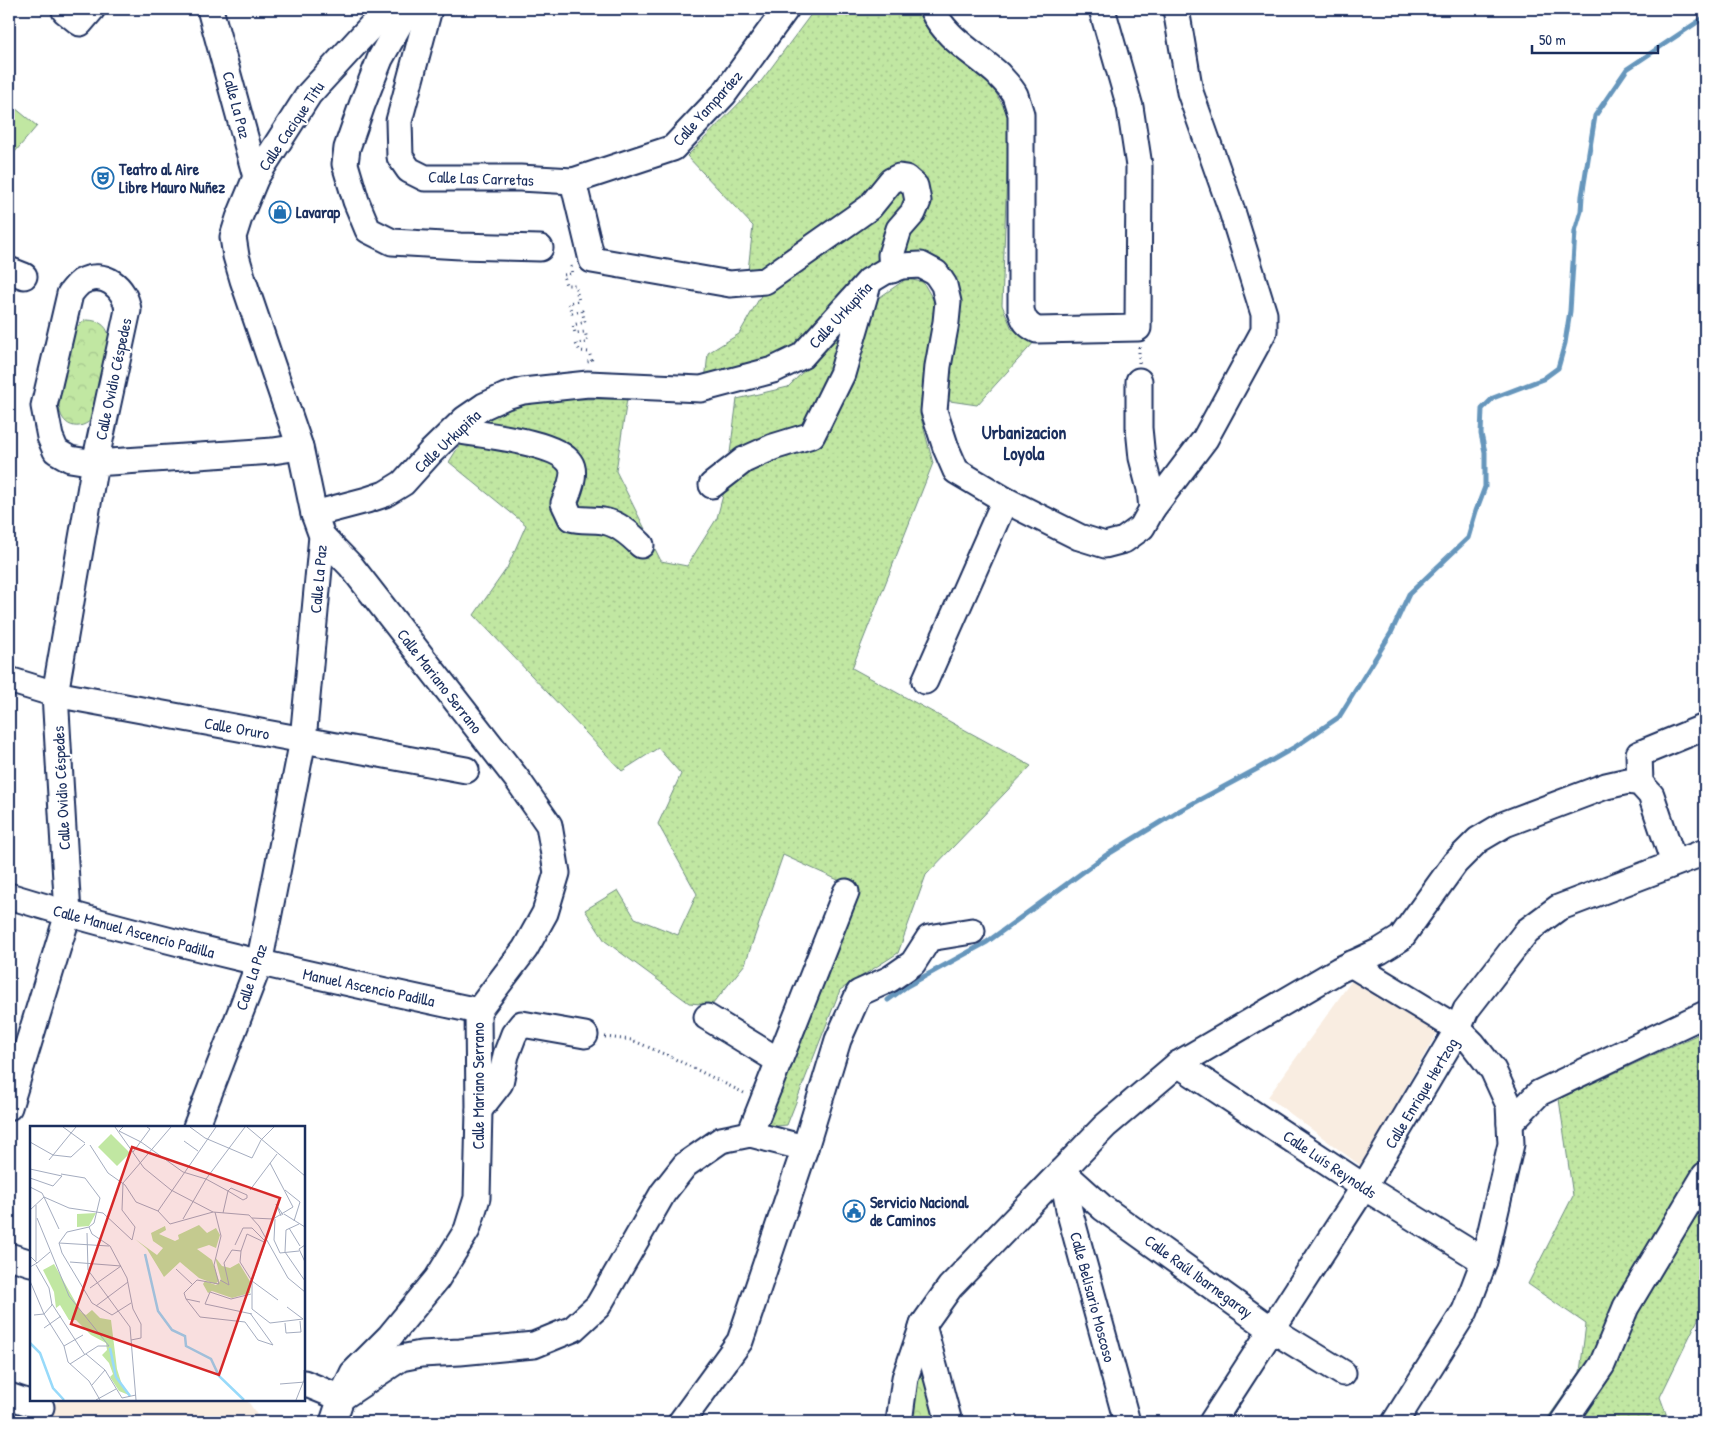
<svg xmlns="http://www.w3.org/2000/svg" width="1714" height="1431" font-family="'Patrick Hand',sans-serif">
<defs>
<pattern id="grass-dots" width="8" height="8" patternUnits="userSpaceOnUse" patternTransform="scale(1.25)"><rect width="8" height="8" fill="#c1e7a2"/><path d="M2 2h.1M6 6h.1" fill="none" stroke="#a5c68e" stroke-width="1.8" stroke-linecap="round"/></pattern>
<pattern id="forest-crowns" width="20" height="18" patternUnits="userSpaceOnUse" patternTransform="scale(1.25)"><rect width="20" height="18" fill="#c1e7a2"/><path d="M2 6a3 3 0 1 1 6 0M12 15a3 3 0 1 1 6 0" fill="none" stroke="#a5c68e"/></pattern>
</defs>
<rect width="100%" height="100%" fill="#fff"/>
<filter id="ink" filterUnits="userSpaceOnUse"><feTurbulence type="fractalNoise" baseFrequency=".02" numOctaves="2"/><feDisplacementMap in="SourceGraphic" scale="10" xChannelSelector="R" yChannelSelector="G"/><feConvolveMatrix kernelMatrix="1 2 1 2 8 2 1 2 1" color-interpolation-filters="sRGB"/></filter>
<g filter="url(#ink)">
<g fill="#f9ede1">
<polygon points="1352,980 1438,1031 1361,1166 1268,1097"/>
<polygon points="58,1400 247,1400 262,1422 41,1422"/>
</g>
<g fill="url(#grass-dots)" stroke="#6e8b80">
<polygon points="815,9 922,9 989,80 1009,117 1002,305 1012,329 1037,339 977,405 943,400 948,289 888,260 849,284 809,335 779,355 705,381 708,353 739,334 763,292 748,271 753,226 687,156 762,80"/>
<polygon points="906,279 923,282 935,303 920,414 933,463 852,668 1031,766 926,875 898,953 840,990 787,1125 767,1127 860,890 783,855 745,964 712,1005 689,1003 605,941 585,910 618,890 635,918 678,935 697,894 658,824 681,774 658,748 622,771 474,615 507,568 526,525 449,462 464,438 504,408 556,399 627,399 616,471 661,561 687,566 717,518 726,484 737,399 788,387 867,306"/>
<polygon points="1705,1031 1705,1305 1660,1397 1669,1422 1545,1422 1580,1372 1586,1324 1528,1284 1573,1196 1559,1099"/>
</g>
<g fill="url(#forest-crowns)" stroke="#6e8b80">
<path d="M86 320C101 320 109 327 110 342L94 417C79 434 60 426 59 405L72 336C75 328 78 324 86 320Z"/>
<polygon points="924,1365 939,1422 906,1422 918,1369"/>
</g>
<polygon fill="#c1e7a2" stroke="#6e8b80" points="9,103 37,126 9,159"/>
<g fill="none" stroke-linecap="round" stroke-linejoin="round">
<g stroke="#6696bc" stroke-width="5">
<polyline points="888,1000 907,986 987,942 1105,856 1177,812 1257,769 1295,747 1339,717 1391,633 1409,594 1468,538 1476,511 1485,487 1485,452 1481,434 1482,409 1493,398 1543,379 1558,368 1565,343 1570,311 1575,231 1581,211 1582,196 1595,116 1627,69 1705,17"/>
<polyline points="1701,1120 1705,1115"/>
</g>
<g stroke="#1b2f5e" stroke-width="29">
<g id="minor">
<polyline points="67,9 65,11 80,23 92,9"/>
<polyline points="210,9 256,177"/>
<polyline points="408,9 380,59 362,105 347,148 345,164 356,201 368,230 392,242 460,246 540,248"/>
<polyline points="429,9 399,121 400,157 409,170 425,178 520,178 573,181 673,148 724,94 786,9"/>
<path d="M932 9C945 38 975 53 998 74 1004 81 1011 87 1015 95 1017 101 1019 108 1021 114V310C1024 321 1027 325 1037 330L1138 328 1139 166 1130 107 1102 9"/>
<polyline points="573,181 592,260 730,284 765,281 856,217 870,207 891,181 899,177 906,178 915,186 918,201 913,213 899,229 891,255 892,270"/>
<polyline points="9,270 24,276"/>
<path d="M454 430C480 435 556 441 570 463 577 473 568 493 564 503L571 518C581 521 592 519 603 521 618 523 631 535 641 545"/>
<polyline points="712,485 744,460 773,447 812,435 842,374 867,288"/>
<polyline points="1152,509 1205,439 1264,331 1264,314 1232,211 1190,92 1176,9"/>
<polyline points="314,514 367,500 385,494 403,483 431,452 465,419 484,406 506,396 523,391 588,384 701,389 773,370 802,356 869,281 884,272 902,266 921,265 936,273 944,285 948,302 946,322 938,366 934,411 946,448 956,471 1005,500 1079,537 1105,545 1124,540 1142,527 1152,509 1150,489 1142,458 1139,428 1139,381"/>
<polyline points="322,536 351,566 517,779 549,825 557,873 545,913 525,949 478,1011 479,1110 477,1198 467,1230 437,1279 390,1336 353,1373 341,1398 333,1422"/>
<polyline points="9,680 55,694 466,770"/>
<polyline points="925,681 1005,500"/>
<polyline points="1640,783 1639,754 1705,727"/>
<path d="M9 896C163 943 320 977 478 1011"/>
<polyline points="1351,964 1458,1029 1472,1043 1493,1070 1509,1105 1511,1144 1484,1261 1465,1311 1395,1422"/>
<polyline points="707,1017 779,1061"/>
<polyline points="1178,1064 1364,1187 1484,1261"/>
<path d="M9 1107 68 914 55 694 95 463 128 310C125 287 104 269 81 282 77 285 73 290 70 294L44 406 50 437 56 451 70 459 95 463 273 451 300 447"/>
<polyline points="479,1110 500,1083 506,1055 514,1034 522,1024 585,1035"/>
<polyline points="1510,1123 1539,1093 1705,1014"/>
<polyline points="196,1127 259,964 303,740 322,536 314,514 300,447 243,280 236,256 233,237 239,218 256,177 309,94 387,9"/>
<polyline points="750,1134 846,892"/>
<polyline points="805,1148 838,1040 859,993 890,979 913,963 929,938 972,931"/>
<polyline points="1062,1171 1103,1208 1271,1329 1343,1373"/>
<polyline points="1062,1171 1069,1210 1127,1422"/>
<polyline points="9,1256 31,1263"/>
<polyline points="923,1325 949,1422"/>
<polyline points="304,1383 341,1398 401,1358 421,1354 460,1352 534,1345 573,1329 598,1306 663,1193 685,1165 721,1140 750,1134 805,1148 740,1341 681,1422"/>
<polyline points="9,1396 41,1407"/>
<polyline points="899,1422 905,1378 923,1325 950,1287 1105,1126 1178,1064 1339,970 1380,951 1401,938 1455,863 1478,840 1505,824 1606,786 1628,781 1640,783 1651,795 1674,863"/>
<polyline points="1212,1422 1364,1187 1458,1029 1466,1010 1527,931 1558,908 1705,852"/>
<polyline points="1563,1422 1602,1365 1626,1307 1705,1175"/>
</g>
</g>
<g stroke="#1b2f5e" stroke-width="3" stroke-dasharray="1 4" stroke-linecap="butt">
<polyline points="571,266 572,274 563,275 566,285 575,285 579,301 568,303 572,313 582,311 585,322 573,325 575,333 585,332 588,342 576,344 580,351 589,352 592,361 587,362"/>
<polyline points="1139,347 1139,363"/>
<polyline points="605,1037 632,1040 673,1058 744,1093"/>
</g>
<use href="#minor" stroke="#fff" stroke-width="25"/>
</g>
</g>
<defs>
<g id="theatre-ring" transform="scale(1.125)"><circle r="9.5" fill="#fff" stroke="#1f6fb2" stroke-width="1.5"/><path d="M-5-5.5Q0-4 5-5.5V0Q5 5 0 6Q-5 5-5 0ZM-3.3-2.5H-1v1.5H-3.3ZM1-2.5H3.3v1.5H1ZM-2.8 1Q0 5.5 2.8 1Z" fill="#1f6fb2"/></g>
<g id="shop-ring" transform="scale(1.125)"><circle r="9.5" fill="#fff" stroke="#1f6fb2" stroke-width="1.5"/><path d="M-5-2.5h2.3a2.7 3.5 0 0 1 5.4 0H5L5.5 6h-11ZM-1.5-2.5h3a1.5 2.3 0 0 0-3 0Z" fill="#1f6fb2"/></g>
<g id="civic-ring" transform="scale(1.125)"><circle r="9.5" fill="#fff" stroke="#1f6fb2" stroke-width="1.5"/><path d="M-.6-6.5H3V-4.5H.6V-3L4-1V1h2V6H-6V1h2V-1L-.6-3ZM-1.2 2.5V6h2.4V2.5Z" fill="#1f6fb2"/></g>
</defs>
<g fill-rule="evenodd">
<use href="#theatre-ring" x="103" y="178"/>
<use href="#shop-ring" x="280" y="212"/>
<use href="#civic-ring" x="854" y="1211"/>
</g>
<g text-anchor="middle" stroke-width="4" stroke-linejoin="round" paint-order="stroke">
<g font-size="16" fill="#1b2f5e" stroke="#fff">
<text transform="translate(237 105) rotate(75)" y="6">Calle La Paz</text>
<text transform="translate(707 108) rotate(-48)" y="6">Calle Yamparáez</text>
<text transform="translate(291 126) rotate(-56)" y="6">Calle Cacique Titu</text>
<text transform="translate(481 178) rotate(2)" y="6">Calle Las Carretas</text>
<text transform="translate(840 315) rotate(-47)" y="6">Calle Urkupiña</text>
<text transform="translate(113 379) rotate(-78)" y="6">Calle Ovidio Céspedes</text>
<text transform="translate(447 441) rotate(-43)" y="6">Calle Urkupiña</text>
<text transform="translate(318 579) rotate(-85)" y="6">Calle La Paz</text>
<text transform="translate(440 681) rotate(52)" y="6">Calle Mariano Serrano</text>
<text transform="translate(237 728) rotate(10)" y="6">Calle Oruro</text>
<text transform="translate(61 788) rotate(-93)" y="6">Calle Ovidio Céspedes</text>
<text transform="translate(134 931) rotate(15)" y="6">Calle Manuel Ascencio Padilla</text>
<text transform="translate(251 977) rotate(-72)" y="6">Calle La Paz</text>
<text transform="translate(369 987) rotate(12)" y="6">Manuel Ascencio Padilla</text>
<text transform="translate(478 1086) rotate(-90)" y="6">Calle Mariano Serrano</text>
<text transform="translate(1421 1093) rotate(-59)" y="6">Calle Enrique Hertzog</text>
<text transform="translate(1330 1164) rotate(34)" y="6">Calle Luís Reynolds</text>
<text transform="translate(1199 1276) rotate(36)" y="6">Calle Raúl Ibarnegaray</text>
<text transform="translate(1093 1297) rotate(75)" y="6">Calle Belisario Moscoso</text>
</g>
<g font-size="16" font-weight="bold" fill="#1b2f5e" stroke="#fff" text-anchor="start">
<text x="119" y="175">Teatro al Aire<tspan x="119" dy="18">Libre Mauro Nuñez</tspan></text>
<text x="296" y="218">Lavarap</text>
<text x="870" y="1208">Servicio Nacional<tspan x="870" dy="18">de Caminos</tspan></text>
</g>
<g font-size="18" font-weight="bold" fill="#1b2f5e" stroke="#fff">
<text x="1024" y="439">Urbanizacion<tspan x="1024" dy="21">Loyola</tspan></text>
</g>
</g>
<g transform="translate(30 1126)">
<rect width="275" height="275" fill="#fff"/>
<path d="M169 99 177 107 186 102 190 109 186 122 179 119 167 123 182 134 189 155 185 158 169 152 150 136 134 151 117 123 105 113 127 129 133 122 123 115 121 107 135 100 136 104 129 108 145 115 149 113 148 109ZM185 131 192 140 200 142 209 137 221 157 220 167 202 172 182 165 178 167 173 158 175 155 186 159 191 154ZM24 138 51 186 56 189 62 184 70 192 81 194 87 243 92 259 101 270 89 265 80 251 83 248 79 237 72 229 77 224 76 217 61 209 46 194H39L30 179 26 182 24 166 13 144Z" fill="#c1e7a2"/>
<path d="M81 8 100 27 87 40 68 21ZM66 87 59 100 47 101V88Z" fill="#c1e7a2"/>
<path fill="none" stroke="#98dafa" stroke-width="2.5" d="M115 128 128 185 142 204 155 210 156 220 181 233 189 250 214 274M0 217 10 227 23 262 34 274M80 222 86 251 100 270"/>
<path fill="none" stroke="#a4acbf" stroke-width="1" d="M33 1 55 17M85 1 114 42 141 64 183 86 219 89 229 100 258 152 275 166M93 1 89 5 111 16 153 46 176 53 198 65 213 74 217 72V69L201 62 198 65 193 87M160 1 175 12 222 32 231 14 244 1M217 1 275 50M154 15 168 25M0 16 23 29 41 31 55 18M60 19 78 47 95 59 106 76 128 85 140 98 183 86M103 26 120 3 117 1M19 34 46 1M0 43 32 50 23 60 0 52M0 61 12 67 14 71 0 84M220 64 247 28M255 64 270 76 264 95M14 71 39 82 73 87 102 114 105 101 92 84 93 57 141 1M14 71 29 103M6 79V135M128 85 186 1M254 88 275 101M251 90 246 78 253 89M7 92 39 170 79 220M222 92 243 93 263 81 240 37M153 93 176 53 215 1M245 93 244 114 250 127 269 125M269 98 256 104 255 126 275 155M59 101 62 108 80 120 97 152 103 183 111 198V212L101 214M259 102 270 120M57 107 58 144 100 201 106 274M236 114 222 155V183L240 197 273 193M234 116 217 108 211 125 210 136 222 155 248 174M29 117 37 106 59 101 64 97 70 72 55 52 31 48M29 117 32 127 62 177 82 189 101 177M29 117 79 120M205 119 213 102H222L234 114M275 119 269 123 275 136M0 130 7 137 0 141M40 136 91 140M7 137 20 126M146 143 162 158M190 154 199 159 194 137 202 124 211 125M0 155 14 188 34 220 38 236 59 255 70 274M60 162 91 140M221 168 201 173 180 166 175 178 222 188M156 173 170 191 215 196 228 214 243 219 220 187M170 176 156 173 154 167 167 154 189 158 184 139 191 110 185 86M22 178 55 229M66 180 98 156M257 181 273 193M4 189 14 188 22 179 19 162 6 139M255 197 256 207 271 206 270 195M14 202 31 190M34 220 53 209M56 228 75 244 92 272 106 269M40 238 68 220H79M250 258 275 256M62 259 75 244M66 274 86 263M266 274 274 254V244"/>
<path fill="#d62828" fill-opacity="0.15" stroke="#d62828" stroke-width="2.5" d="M102 21 250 72 189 249 41 198Z"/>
<rect width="275" height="275" fill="none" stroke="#1b2f5e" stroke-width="2.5"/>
</g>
<rect width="1714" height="1431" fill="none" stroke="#fff" stroke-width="30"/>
<rect x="15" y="15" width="1684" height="1401" fill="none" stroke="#1b2f5e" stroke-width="2" filter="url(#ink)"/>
<path d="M1532 45v8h126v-8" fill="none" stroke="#1b2f5e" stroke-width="2.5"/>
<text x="1539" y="45" font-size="15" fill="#1b2f5e" stroke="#ffffff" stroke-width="4" paint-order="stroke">50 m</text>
</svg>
